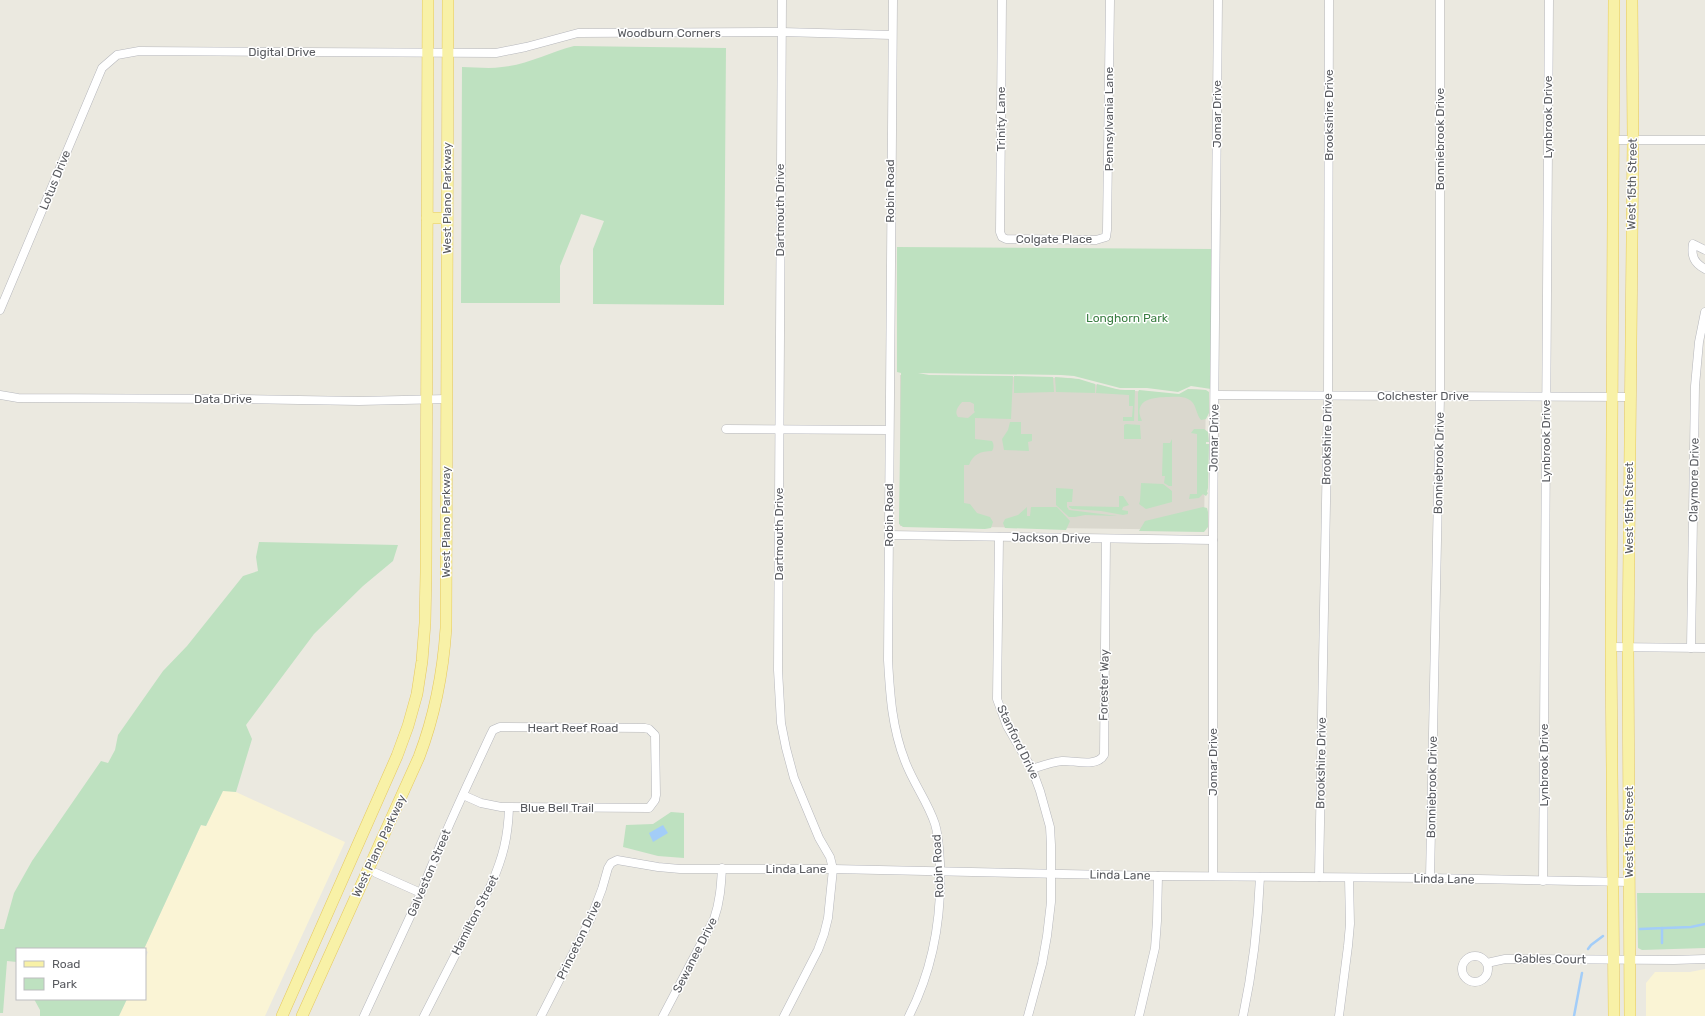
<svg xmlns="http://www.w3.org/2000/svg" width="1705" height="1016" font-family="Rubik,sans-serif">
<rect width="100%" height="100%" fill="#ebe9e0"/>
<g fill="#faf4d5">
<polygon points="223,790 236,792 345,842 265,1016 119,1016 127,999 145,999 145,959 148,952 144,949 201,825 206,826"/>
<polygon points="1705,969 1705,1016 1646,1016 1646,983 1655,972 1690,972"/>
</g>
<polygon fill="#dad8ce" points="900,375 1071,378 1114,389 1180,395 1191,389 1206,390 1204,530 900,526"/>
<g fill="#bee1c0" fill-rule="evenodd">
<path d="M574 46 726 48 724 305 593 304V249L604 221 581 214 560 266V303H461L462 67C475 67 489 69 502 67 527 65 550 52 574 46Z"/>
<path d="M897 247 1212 249 1211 389 1191 386 1178 392 1147 388H1120L1074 376 1061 375 918 373 929 375 1013 376 1011 419 975 418V439L992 441C994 444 994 448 992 451 981 451 973 454 969 465H964V503L970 504 977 513 990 517 993 522 991 528 985 529 903 527 899 524 901 373 897 372ZM962 402H970L974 404V411L975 412 968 418 958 417C954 411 958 407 962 402Z"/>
<polygon points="1014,376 1053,377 1054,392 1014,393"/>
<polygon points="1055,377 1079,379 1095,384 1095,393 1056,392"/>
<polygon points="1097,384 1120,390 1135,390 1134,421 1123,421 1123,417 1132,417 1133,406 1129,406 1129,395 1096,393"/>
<path d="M1188 389 1206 390 1209 392V413L1206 419 1201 420C1195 413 1197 403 1188 399 1182 396 1175 397 1169 397 1154 397 1132 399 1142 421H1138V392L1139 390 1179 394Z"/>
<polygon points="1010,422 1021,422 1021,434 1032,434 1032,441 1028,442 1029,451 1004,450 1002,439 1008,430"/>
<polygon points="1126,424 1140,425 1141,439 1124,439 1124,425"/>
<polygon points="1194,429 1204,429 1208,432 1209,442 1206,442 1206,444 1209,444 1208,488 1207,492 1208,493 1206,496 1203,494 1199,498 1189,499 1190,494 1197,494 1197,434 1191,433"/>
<polygon points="1172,439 1172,486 1169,486 1164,483 1165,476 1162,476 1163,443 1170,443"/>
<polygon points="1141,483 1163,484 1172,491 1172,502 1146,509 1139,504 1140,501"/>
<polygon points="1056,488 1073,489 1072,502 1067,502 1067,507 1069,510 1118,516 1085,515 1075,517 1069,517 1056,505"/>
<polygon points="1119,496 1123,496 1129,505 1123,507 1122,510 1128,511 1128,514 1123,515 1101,511 1072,509 1069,507 1069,506 1119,507"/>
<polygon points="1027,507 1027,516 1030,516 1031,507 1057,507 1070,521 1066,530 1005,528 1003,523 1005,519 1018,515"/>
<polygon points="1203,507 1207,508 1208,512 1208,527 1204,532 1139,531 1145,521"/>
<polygon points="259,542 398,545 393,561 363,586 314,634 246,725 252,739 236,792 223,791 206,826 201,825 144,949 17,949 17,962 7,961 3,1013 0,1013 0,929 4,929 14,893 32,861 101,761 108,763 115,750 118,735 163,671 187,646 243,576 258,571 256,557"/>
<polygon points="671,812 684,813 684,858 658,856 623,847 626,825 653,824"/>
<polygon points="1637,893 1705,893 1705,948 1642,950 1638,948"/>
<polygon points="34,999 127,999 119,1016 40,1016 40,1010"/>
</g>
<polygon fill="#a3cdf8" points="663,825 668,833 653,842 649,833"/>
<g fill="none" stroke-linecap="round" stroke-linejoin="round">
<g stroke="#a3cdf8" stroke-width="2.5">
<polyline points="1662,928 1662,943"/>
<polyline points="1640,929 1691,927 1705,924"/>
<polyline points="1588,949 1591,945 1603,936"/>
<polyline points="1574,1016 1582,973"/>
</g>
<g stroke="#b6b7bc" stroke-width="9">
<g id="minor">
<polyline points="782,0 778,670 781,723 786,748 794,778 819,838 830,857 833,869 828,918 824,934 818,950 784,1016"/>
<path d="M893 0 888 660C890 695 892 728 905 761 913 783 928 802 935 824 939 837 939 850 940 863 942 915 933 969 909 1016"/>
<polyline points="1002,0 1000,232 1002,237 1006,239 1096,240 1106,237 1107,230 1110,0"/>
<polyline points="1613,140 1705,140"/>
<path d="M1705 250 1693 244C1691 256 1694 263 1705 269"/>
<polyline points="0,310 102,68 117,55 139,51 496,53 526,47 578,33 782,32 892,35"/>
<polyline points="0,395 18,398 244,399 359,401 447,399"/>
<polyline points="1215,395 1630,397"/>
<polyline points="726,429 889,430"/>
<polyline points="889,535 1213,540"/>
<polyline points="999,537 997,699 1007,726 1032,769 1040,791 1050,827 1051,845 1051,902 1047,936 1042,964 1028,1016"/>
<polyline points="1611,647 1705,648"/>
<polyline points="1691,648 1695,386 1699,342 1705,312"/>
<path d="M1032 769C1041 766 1052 762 1062 761 1073 760 1097 768 1104 755L1106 539"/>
<polyline points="376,873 421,893"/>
<polyline points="1213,876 1213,534 1218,0"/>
<polyline points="1319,877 1328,396 1329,0"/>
<polyline points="1430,878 1440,396 1440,0"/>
<polyline points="1543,881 1549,0"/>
<circle cx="1475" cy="969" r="13"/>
<polyline points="1487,963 1505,959 1674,960 1705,959"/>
<path d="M364 1016 421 893C441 839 467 786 491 734L493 730 500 727 645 728 649 729 655 735 656 795 655 800 649 808 501 807 481 803 463 795"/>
<path d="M424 1016 491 885C503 857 508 838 509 808"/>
<polyline points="541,1016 591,918 602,889 608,868 611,863 617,860 658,867 680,869 833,869 1158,876 1430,878 1630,882"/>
<path d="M663 1016 714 919C720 902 721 886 722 868"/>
<polyline points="1139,1016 1155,948 1157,921 1158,876"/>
<path d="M1243 1016C1253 969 1258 925 1260 877"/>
<polyline points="1339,1016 1348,946 1350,924 1349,878"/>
</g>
</g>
<g stroke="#e6c95e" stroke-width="12">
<g id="major">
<polyline points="427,218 447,218"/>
<polyline points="282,1016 397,756 408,726 417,694 422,661 425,623 426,572 428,0"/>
<path d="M302 1016 419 757C435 715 443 673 446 628L448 0"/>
<polyline points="1614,1016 1611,647 1614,0"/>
<polyline points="1630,1016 1628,647 1633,140 1632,0"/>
</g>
</g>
<use href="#minor" stroke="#fff" stroke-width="8"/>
<use href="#major" stroke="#f8f1a7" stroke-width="11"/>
</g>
<g text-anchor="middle" stroke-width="3" stroke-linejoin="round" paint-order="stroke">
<g font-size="12" fill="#595b60" stroke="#fff">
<text x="669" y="37">Woodburn Corners</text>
<text x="282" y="56">Digital Drive</text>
<text transform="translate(1217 114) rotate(-90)" y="4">Jomar Drive</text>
<text transform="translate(1329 115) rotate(-90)" y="4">Brookshire Drive</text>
<text transform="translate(1548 117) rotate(-90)" y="4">Lynbrook Drive</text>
<text transform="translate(1001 119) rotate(-90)" y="4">Trinity Lane</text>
<text transform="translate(1109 119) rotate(-90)" y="4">Pennsylvania Lane</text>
<text transform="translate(1440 139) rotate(-90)" y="4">Bonniebrook Drive</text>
<text transform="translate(55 180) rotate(-68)" y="4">Lotus Drive</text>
<text transform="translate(1632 184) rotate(-89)" y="4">West 15th Street</text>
<text transform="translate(890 191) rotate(-90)" y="4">Robin Road</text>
<text transform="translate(447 198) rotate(-90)" y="4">West Plano Parkway</text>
<text transform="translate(780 210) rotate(-90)" y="4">Dartmouth Drive</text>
<text x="1054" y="243">Colgate Place</text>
<text x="1423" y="400">Colchester Drive</text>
<text x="223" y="403">Data Drive</text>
<text transform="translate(1214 438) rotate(-89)" y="4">Jomar Drive</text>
<text transform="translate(1327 439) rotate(-89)" y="4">Brookshire Drive</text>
<text transform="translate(1546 441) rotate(-90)" y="4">Lynbrook Drive</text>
<text transform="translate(1439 463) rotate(-89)" y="4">Bonniebrook Drive</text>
<text transform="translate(1694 480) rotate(-89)" y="4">Claymore Drive</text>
<text transform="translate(1629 508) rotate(-90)" y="4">West 15th Street</text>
<text transform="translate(889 515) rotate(-90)" y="4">Robin Road</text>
<text transform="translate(446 522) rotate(-90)" y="4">West Plano Parkway</text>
<text transform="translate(779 534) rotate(-90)" y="4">Dartmouth Drive</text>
<text transform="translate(1051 538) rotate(1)" y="4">Jackson Drive</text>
<text transform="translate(1104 685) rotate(-89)" y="4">Forester Way</text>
<text x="573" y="732">Heart Reef Road</text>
<text transform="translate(1018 742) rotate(64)" y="4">Stanford Drive</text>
<text transform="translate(1213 762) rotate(-90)" y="4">Jomar Drive</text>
<text transform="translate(1321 763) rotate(-89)" y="4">Brookshire Drive</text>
<text transform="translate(1544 765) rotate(-90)" y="4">Lynbrook Drive</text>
<text transform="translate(1432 787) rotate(-89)" y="4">Bonniebrook Drive</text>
<text x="557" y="812">Blue Bell Trail</text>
<text transform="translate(1629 832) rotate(-90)" y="4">West 15th Street</text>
<text transform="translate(379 846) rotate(-65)" y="4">West Plano Parkway</text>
<text transform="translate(938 866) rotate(-93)" y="4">Robin Road</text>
<text x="796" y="873">Linda Lane</text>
<text transform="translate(429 873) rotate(-67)" y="4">Galveston Street</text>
<text transform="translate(1120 875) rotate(1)" y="4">Linda Lane</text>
<text transform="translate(1444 879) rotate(1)" y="4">Linda Lane</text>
<text transform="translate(475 915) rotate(-63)" y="4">Hamilton Street</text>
<text transform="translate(579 940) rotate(-64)" y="4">Princeton Drive</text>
<text transform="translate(695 955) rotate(-63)" y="4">Sewanee Drive</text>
<text transform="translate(1550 959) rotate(1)" y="4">Gables Court</text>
</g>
<g font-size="12" fill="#3a7e42" stroke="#fff">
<text x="1127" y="322">Longhorn Park</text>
</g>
</g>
<rect x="16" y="948" width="130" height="52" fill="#ffffff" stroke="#bdbdbf"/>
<rect x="24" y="961" width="20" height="6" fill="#f8f1a7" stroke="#bdbdbf"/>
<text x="52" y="968" font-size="12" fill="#595b60">Road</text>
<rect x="24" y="978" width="20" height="12" fill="#bee1c0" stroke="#bdbdbf"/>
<text x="52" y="988" font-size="12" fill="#595b60">Park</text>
</svg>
